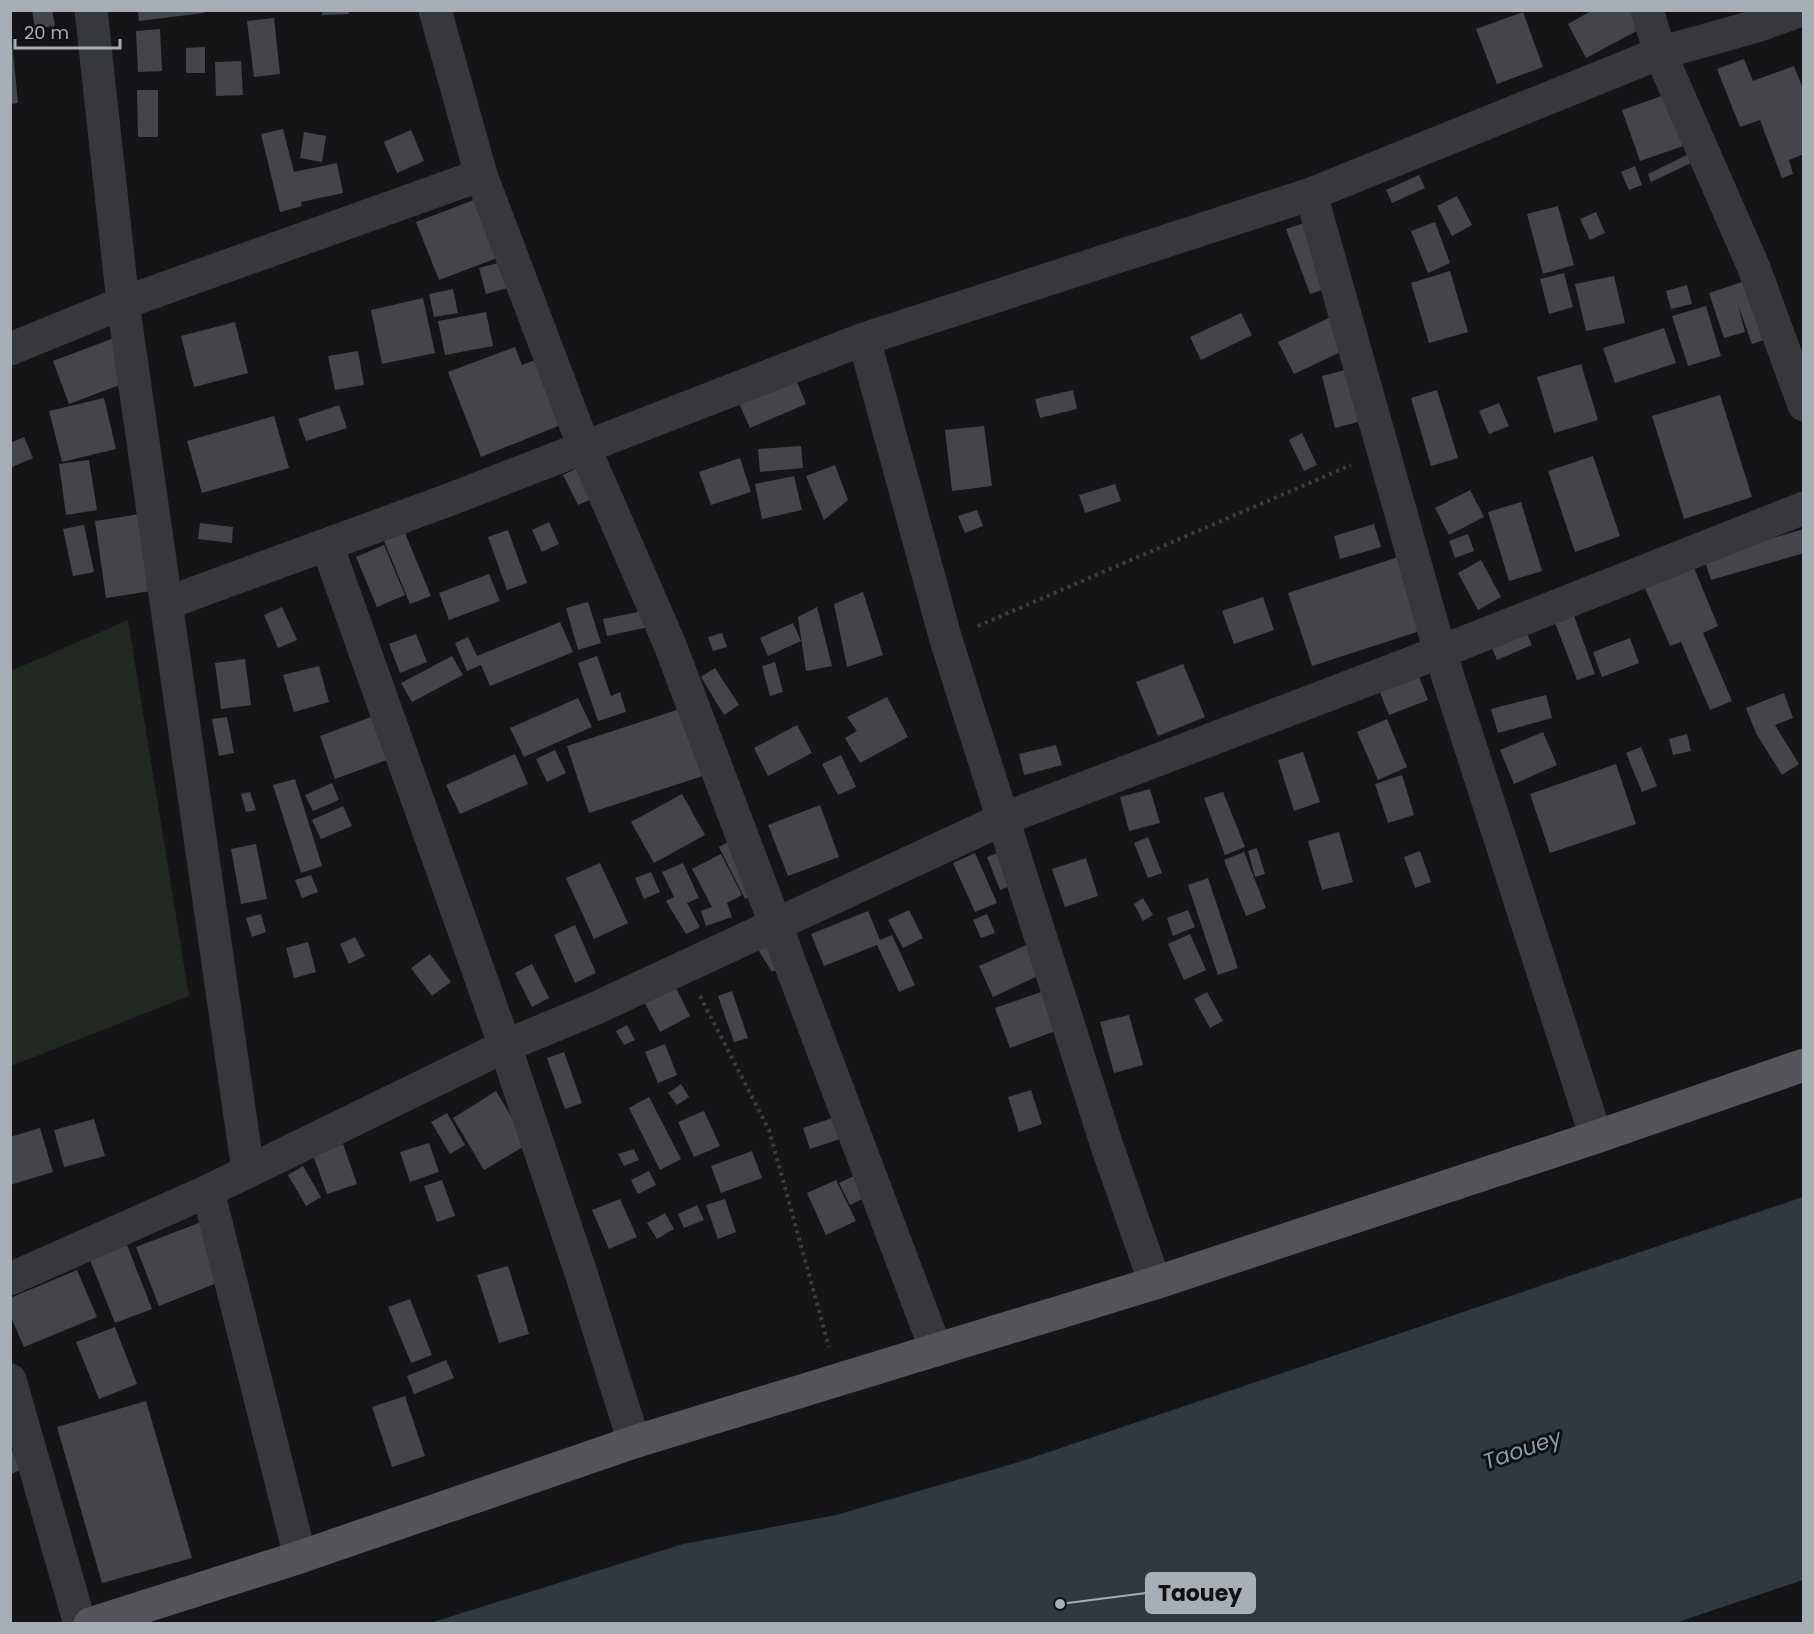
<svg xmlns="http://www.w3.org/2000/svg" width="1814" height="1634" font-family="Poppins,sans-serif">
<rect width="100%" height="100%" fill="#151517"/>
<polygon fill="#222922" points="128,620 189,996 11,1066 11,671"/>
<polygon fill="#2f393f" points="1803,1197 1803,1580 1675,1623 430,1623 683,1544 836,1515 1022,1461"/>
<g fill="#44454a">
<polygon points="32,10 52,10 55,26 35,29"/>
<polygon points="138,10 204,10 204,13 139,21"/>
<polygon points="322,10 348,10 349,14 322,15"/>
<polygon points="1593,10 1637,10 1646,26 1586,58 1568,24"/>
<polygon points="1523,12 1543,67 1497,84 1476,29"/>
<polygon points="274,18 280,74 254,77 247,21"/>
<polygon points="160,29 162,71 138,72 136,31"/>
<polygon points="10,42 12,42 18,103 10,104"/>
<polygon points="205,47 205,73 186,73 186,48"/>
<polygon points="1744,59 1753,81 1794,66 1804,91 1804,154 1789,160 1793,174 1782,178 1760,120 1740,127 1717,69"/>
<polygon points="241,61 243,95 216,96 215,62"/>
<polygon points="137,90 158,90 158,137 138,137"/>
<polygon points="1670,93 1689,144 1640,161 1622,110"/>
<polygon points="283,129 294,172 337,163 343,193 301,202 302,206 280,212 261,134"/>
<polygon points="411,130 424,161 397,173 384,142"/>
<polygon points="304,132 326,136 322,162 300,158"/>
<polygon points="1687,155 1691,163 1651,182 1648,174"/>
<polygon points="1635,166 1642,185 1629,190 1621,172"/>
<polygon points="1419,175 1425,188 1392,203 1386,190"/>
<polygon points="1457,196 1472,225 1452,236 1437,206"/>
<polygon points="474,200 497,258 439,280 416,222"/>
<polygon points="1558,206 1574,265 1543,274 1527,214"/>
<polygon points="1596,212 1605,233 1590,240 1580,219"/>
<polygon points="1310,221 1333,286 1310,294 1286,229"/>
<polygon points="1435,222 1450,263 1428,273 1411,231"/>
<polygon points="506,261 514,286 486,294 479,268"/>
<polygon points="1450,271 1468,332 1429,343 1411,283"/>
<polygon points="1564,273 1573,307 1549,314 1540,279"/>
<polygon points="1614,276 1625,323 1586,331 1575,284"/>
<polygon points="1754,278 1776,336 1752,344 1738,305 1745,332 1724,338 1709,293"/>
<polygon points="1687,285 1692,304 1671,309 1666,291"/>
<polygon points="453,289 458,313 434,317 429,294"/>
<polygon points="423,298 435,353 382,364 371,310"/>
<polygon points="1706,306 1721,356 1688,366 1672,316"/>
<polygon points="486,312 493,346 445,355 438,321"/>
<polygon points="1241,313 1252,335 1201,360 1190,337"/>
<polygon points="1333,316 1349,348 1294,374 1278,342"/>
<polygon points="235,322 248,373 194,387 181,336"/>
<polygon points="1664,328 1676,363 1615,383 1603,348"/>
<polygon points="114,338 130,381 69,404 53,361"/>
<polygon points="515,347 522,365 543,357 568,422 481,457 448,372"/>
<polygon points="358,351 364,385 335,390 328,356"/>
<polygon points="1581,364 1598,420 1554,433 1537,377"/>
<polygon points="1349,369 1362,421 1335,428 1322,376"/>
<polygon points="795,377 806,404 750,428 738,401"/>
<polygon points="1073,390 1077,409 1040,418 1035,399"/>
<polygon points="1437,390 1458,458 1431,466 1411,398"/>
<polygon points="1720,395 1752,497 1684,519 1652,416"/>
<polygon points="104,398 116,449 62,462 49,411"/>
<polygon points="1499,403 1509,426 1489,434 1479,411"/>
<polygon points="339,405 347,428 306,441 298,419"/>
<polygon points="274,416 289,468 202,493 187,441"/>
<polygon points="984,426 992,486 952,491 945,430"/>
<polygon points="1302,433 1317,465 1304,471 1289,440"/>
<polygon points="24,437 33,458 10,468 10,443"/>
<polygon points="801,446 803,468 760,472 758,449"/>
<polygon points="1593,456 1620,536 1575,552 1548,471"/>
<polygon points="740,458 751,492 711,505 699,472"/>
<polygon points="89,460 97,510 66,515 59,464"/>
<polygon points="584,465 599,496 578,505 563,475"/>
<polygon points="835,465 848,500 824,520 806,476"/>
<polygon points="794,476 802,510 762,519 755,484"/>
<polygon points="1115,484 1121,501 1085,513 1079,495"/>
<polygon points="1470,490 1484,517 1449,535 1435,508"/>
<polygon points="1521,502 1542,571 1509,581 1488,512"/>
<polygon points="977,510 983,526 965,533 958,516"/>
<polygon points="140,514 151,591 106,598 95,521"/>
<polygon points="549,522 559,544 542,552 532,530"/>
<polygon points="200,523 233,527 232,543 198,539"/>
<polygon points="1374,524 1381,547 1340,559 1334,536"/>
<polygon points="84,525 94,572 73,576 63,529"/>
<polygon points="1804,529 1804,553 1711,580 1704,558"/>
<polygon points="508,530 527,583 507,590 488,537"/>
<polygon points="405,533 431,596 410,604 384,541"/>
<polygon points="1468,534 1474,551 1455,558 1449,541"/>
<polygon points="384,545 405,595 377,607 356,557"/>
<polygon points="1398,557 1423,630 1312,666 1288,593"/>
<polygon points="1481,560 1501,597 1478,610 1458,573"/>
<polygon points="1694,568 1718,626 1703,633 1732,701 1710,710 1681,642 1670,646 1645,588"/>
<polygon points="489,574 500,601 449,620 439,593"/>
<polygon points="863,592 883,655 847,667 834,604"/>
<polygon points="1263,597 1274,630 1234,644 1222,611"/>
<polygon points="588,602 601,643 578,650 566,608"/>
<polygon points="282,607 297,640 278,648 264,615"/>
<polygon points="817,607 832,666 806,671 798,617"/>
<polygon points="649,610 653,626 607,636 603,619"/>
<polygon points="1573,613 1595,674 1577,680 1554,620"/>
<polygon points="560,622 573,652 490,686 481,665 467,671 455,643 468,637 477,656"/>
<polygon points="793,623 801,641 768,656 760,638"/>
<polygon points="1524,627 1532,645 1497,660 1489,641"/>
<polygon points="722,633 727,647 713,651 708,637"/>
<polygon points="416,634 427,662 400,673 389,644"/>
<polygon points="1630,638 1639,663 1602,677 1593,652"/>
<polygon points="452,656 463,675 412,702 401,683"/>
<polygon points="597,656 611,696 620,692 626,712 598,721 578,663"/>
<polygon points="245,659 251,705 221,709 215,663"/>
<polygon points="775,662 783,692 770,696 762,666"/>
<polygon points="1183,664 1205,717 1158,736 1136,682"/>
<polygon points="319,666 329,702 294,712 283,675"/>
<polygon points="715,668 739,705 724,715 701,677"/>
<polygon points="1416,669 1428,700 1389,715 1377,685"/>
<polygon points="1784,693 1793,718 1775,725 1799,764 1782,775 1756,733 1746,708"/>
<polygon points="1546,695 1552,718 1498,733 1491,709"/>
<polygon points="887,697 908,737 860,763 845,738 857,731 847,717"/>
<polygon points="578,698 592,727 524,757 510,728"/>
<polygon points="689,706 712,773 589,813 567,746"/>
<polygon points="379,714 395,757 335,779 320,736"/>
<polygon points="227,717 234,753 219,756 212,719"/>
<polygon points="1387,719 1407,767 1378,780 1357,732"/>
<polygon points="797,725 812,753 768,776 754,748"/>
<polygon points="1543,732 1557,765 1514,784 1500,750"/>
<polygon points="1687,734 1691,751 1673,755 1669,739"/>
<polygon points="1056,745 1062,765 1024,775 1019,754"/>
<polygon points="1641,747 1657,786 1642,792 1626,753"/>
<polygon points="555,750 566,773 547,782 536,759"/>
<polygon points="1303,752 1320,802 1294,811 1278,760"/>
<polygon points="515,754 528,784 460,814 446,785"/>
<polygon points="841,755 856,787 838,795 822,764"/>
<polygon points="1616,764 1636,824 1550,853 1530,794"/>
<polygon points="1402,775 1414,815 1388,823 1375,784"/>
<polygon points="295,779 322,866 301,873 273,785"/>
<polygon points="332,783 339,800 313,811 305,795"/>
<polygon points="1150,789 1160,823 1129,831 1120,797"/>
<polygon points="250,792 256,810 246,812 241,794"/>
<polygon points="1223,792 1245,847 1225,855 1204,798"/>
<polygon points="682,794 705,835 654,863 631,822"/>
<polygon points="820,805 839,857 788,876 768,825"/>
<polygon points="343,806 352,826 321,839 312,820"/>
<polygon points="1339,832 1353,882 1322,890 1308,841"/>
<polygon points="1148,837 1162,873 1148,878 1134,843"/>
<polygon points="734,839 760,891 745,899 719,847"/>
<polygon points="256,844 267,899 241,904 231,849"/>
<polygon points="1257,848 1265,874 1255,877 1248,851"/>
<polygon points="1008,849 1020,882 1000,890 987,857"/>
<polygon points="1420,851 1431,882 1415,888 1404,857"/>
<polygon points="1244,852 1266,908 1246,916 1224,860"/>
<polygon points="975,853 997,903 975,912 953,863"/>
<polygon points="721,854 742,895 727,903 732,917 706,926 701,911 712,907 692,869"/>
<polygon points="1086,858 1098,896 1065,907 1052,869"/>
<polygon points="600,863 628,923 594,939 566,878"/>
<polygon points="683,863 699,898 687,903 700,927 686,934 666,901 674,897 662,872"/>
<polygon points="651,872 660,892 644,899 635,878"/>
<polygon points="311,875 318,892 302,898 295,880"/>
<polygon points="1208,878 1238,968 1218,975 1188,885"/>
<polygon points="1143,898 1153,915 1143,921 1134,904"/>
<polygon points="909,910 923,938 903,948 888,920"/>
<polygon points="1188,910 1195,927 1173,936 1167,918"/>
<polygon points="868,911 880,940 892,935 915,985 899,992 877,945 824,966 811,934"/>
<polygon points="261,914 266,932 252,937 246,918"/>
<polygon points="987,914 995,933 981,938 973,920"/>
<polygon points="575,925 596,973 575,983 554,935"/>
<polygon points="1190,934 1206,970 1184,980 1168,944"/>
<polygon points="355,937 365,956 349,964 340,944"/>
<polygon points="774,937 789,961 772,972 757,948"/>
<polygon points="308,942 316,972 294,978 286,948"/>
<polygon points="1033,942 1046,972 993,997 979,966"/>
<polygon points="430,954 451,982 432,996 411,968"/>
<polygon points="532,964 549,998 532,1007 515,973"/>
<polygon points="674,984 690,1016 660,1032 643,1000"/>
<polygon points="732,991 748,1038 734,1042 718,996"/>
<polygon points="1044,991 1058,1030 1010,1048 995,1008"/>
<polygon points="1207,992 1223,1021 1210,1028 1194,999"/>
<polygon points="1129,1015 1143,1065 1114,1073 1100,1022"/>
<polygon points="627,1025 635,1040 624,1045 616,1031"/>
<polygon points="665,1044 677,1075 658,1083 645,1052"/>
<polygon points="564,1052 582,1103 565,1109 547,1058"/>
<polygon points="681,1084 689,1097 677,1105 668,1093"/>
<polygon points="1031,1090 1042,1124 1019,1132 1008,1097"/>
<polygon points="496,1091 528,1144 484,1170 453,1118"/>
<polygon points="649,1097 681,1159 660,1170 629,1108"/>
<polygon points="704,1111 720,1146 694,1157 678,1122"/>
<polygon points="447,1113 465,1145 450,1154 431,1122"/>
<polygon points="835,1117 843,1138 810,1149 803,1128"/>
<polygon points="94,1119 105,1156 64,1167 54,1130"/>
<polygon points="40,1128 53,1172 10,1185 10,1137"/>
<polygon points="429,1143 439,1172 410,1182 400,1152"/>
<polygon points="343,1144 357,1184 327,1194 313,1155"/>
<polygon points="634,1149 639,1160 624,1166 618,1154"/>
<polygon points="752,1151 762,1178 721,1193 711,1166"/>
<polygon points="303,1166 321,1197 306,1206 288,1175"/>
<polygon points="649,1171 656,1185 638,1194 631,1180"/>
<polygon points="856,1175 866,1197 850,1205 839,1183"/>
<polygon points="442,1180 455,1216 437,1222 424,1186"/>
<polygon points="836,1180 856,1221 826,1235 807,1193"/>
<polygon points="620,1199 637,1237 609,1249 592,1210"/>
<polygon points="725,1199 736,1232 718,1239 706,1205"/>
<polygon points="697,1205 704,1220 684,1228 678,1214"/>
<polygon points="665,1213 674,1229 657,1239 647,1223"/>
<polygon points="204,1221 227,1279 159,1306 136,1247"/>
<polygon points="127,1245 152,1309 115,1323 90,1260"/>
<polygon points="508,1266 529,1334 499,1343 477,1275"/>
<polygon points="77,1270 97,1317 24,1347 10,1315 10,1298"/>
<polygon points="410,1299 432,1355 411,1363 388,1307"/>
<polygon points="115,1327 137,1384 99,1399 76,1342"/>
<polygon points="446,1360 454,1378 414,1394 407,1376"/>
<polygon points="405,1396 425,1456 392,1467 372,1407"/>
<polygon points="146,1401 192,1558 102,1583 57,1427"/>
<polygon points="11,1447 20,1470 11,1474"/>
</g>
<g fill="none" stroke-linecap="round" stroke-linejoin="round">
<g stroke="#3c3f42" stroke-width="4" stroke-dasharray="3 4.5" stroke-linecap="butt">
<polyline points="978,626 1351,465"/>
<polyline points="700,996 769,1130 829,1347"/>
</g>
<g stroke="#36383b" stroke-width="33">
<polyline points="91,10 123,303 248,1171"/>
<polyline points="435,10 481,175 584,447 670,645 936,1350"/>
<polyline points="1647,10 1660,53 1754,268 1804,405"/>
<polyline points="1311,194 1440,652 1596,1137"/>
<polyline points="864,339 946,640 1107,1146 1155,1283"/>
<polyline points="10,349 123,303 481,175"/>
<polyline points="327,545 505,1046 581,1273 634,1442"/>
<polyline points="167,603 451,499 864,339 1311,194 1660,53 1760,25 1801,10"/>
<polyline points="208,1191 300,1557"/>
<polyline points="10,1279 208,1191 505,1046 594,1009 1003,819 1440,652 1804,508"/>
<polyline points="10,1380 80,1624"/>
</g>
<polyline stroke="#53555a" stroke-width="33" points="90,1624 300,1557 634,1442 1155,1283 1596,1137 1804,1065"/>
</g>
<g text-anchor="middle" stroke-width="6" stroke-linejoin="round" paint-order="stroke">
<g font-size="22" font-style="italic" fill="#829eae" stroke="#101012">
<text transform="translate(1522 1449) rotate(-19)" y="8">Taouey</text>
</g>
</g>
<path fill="none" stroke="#a8aeb6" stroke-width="2" d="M1060 1604L1146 1593"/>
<circle fill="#a8aeb6" stroke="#101012" stroke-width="2" cx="1060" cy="1604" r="6"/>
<rect fill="#a8aeb6" stroke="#a8aeb6" stroke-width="2" x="1146" y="1573" width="109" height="40" rx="6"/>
<g font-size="22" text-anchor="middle" font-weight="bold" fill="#111">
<text x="1200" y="1601">Taouey</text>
</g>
<rect width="1814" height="1634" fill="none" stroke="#a8aeb6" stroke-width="24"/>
<path d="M15 39v9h105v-9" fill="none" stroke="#a8aeb6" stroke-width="3"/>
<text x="24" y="39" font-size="18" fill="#a8aeb6" stroke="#101012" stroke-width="4.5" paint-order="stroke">20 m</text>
</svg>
